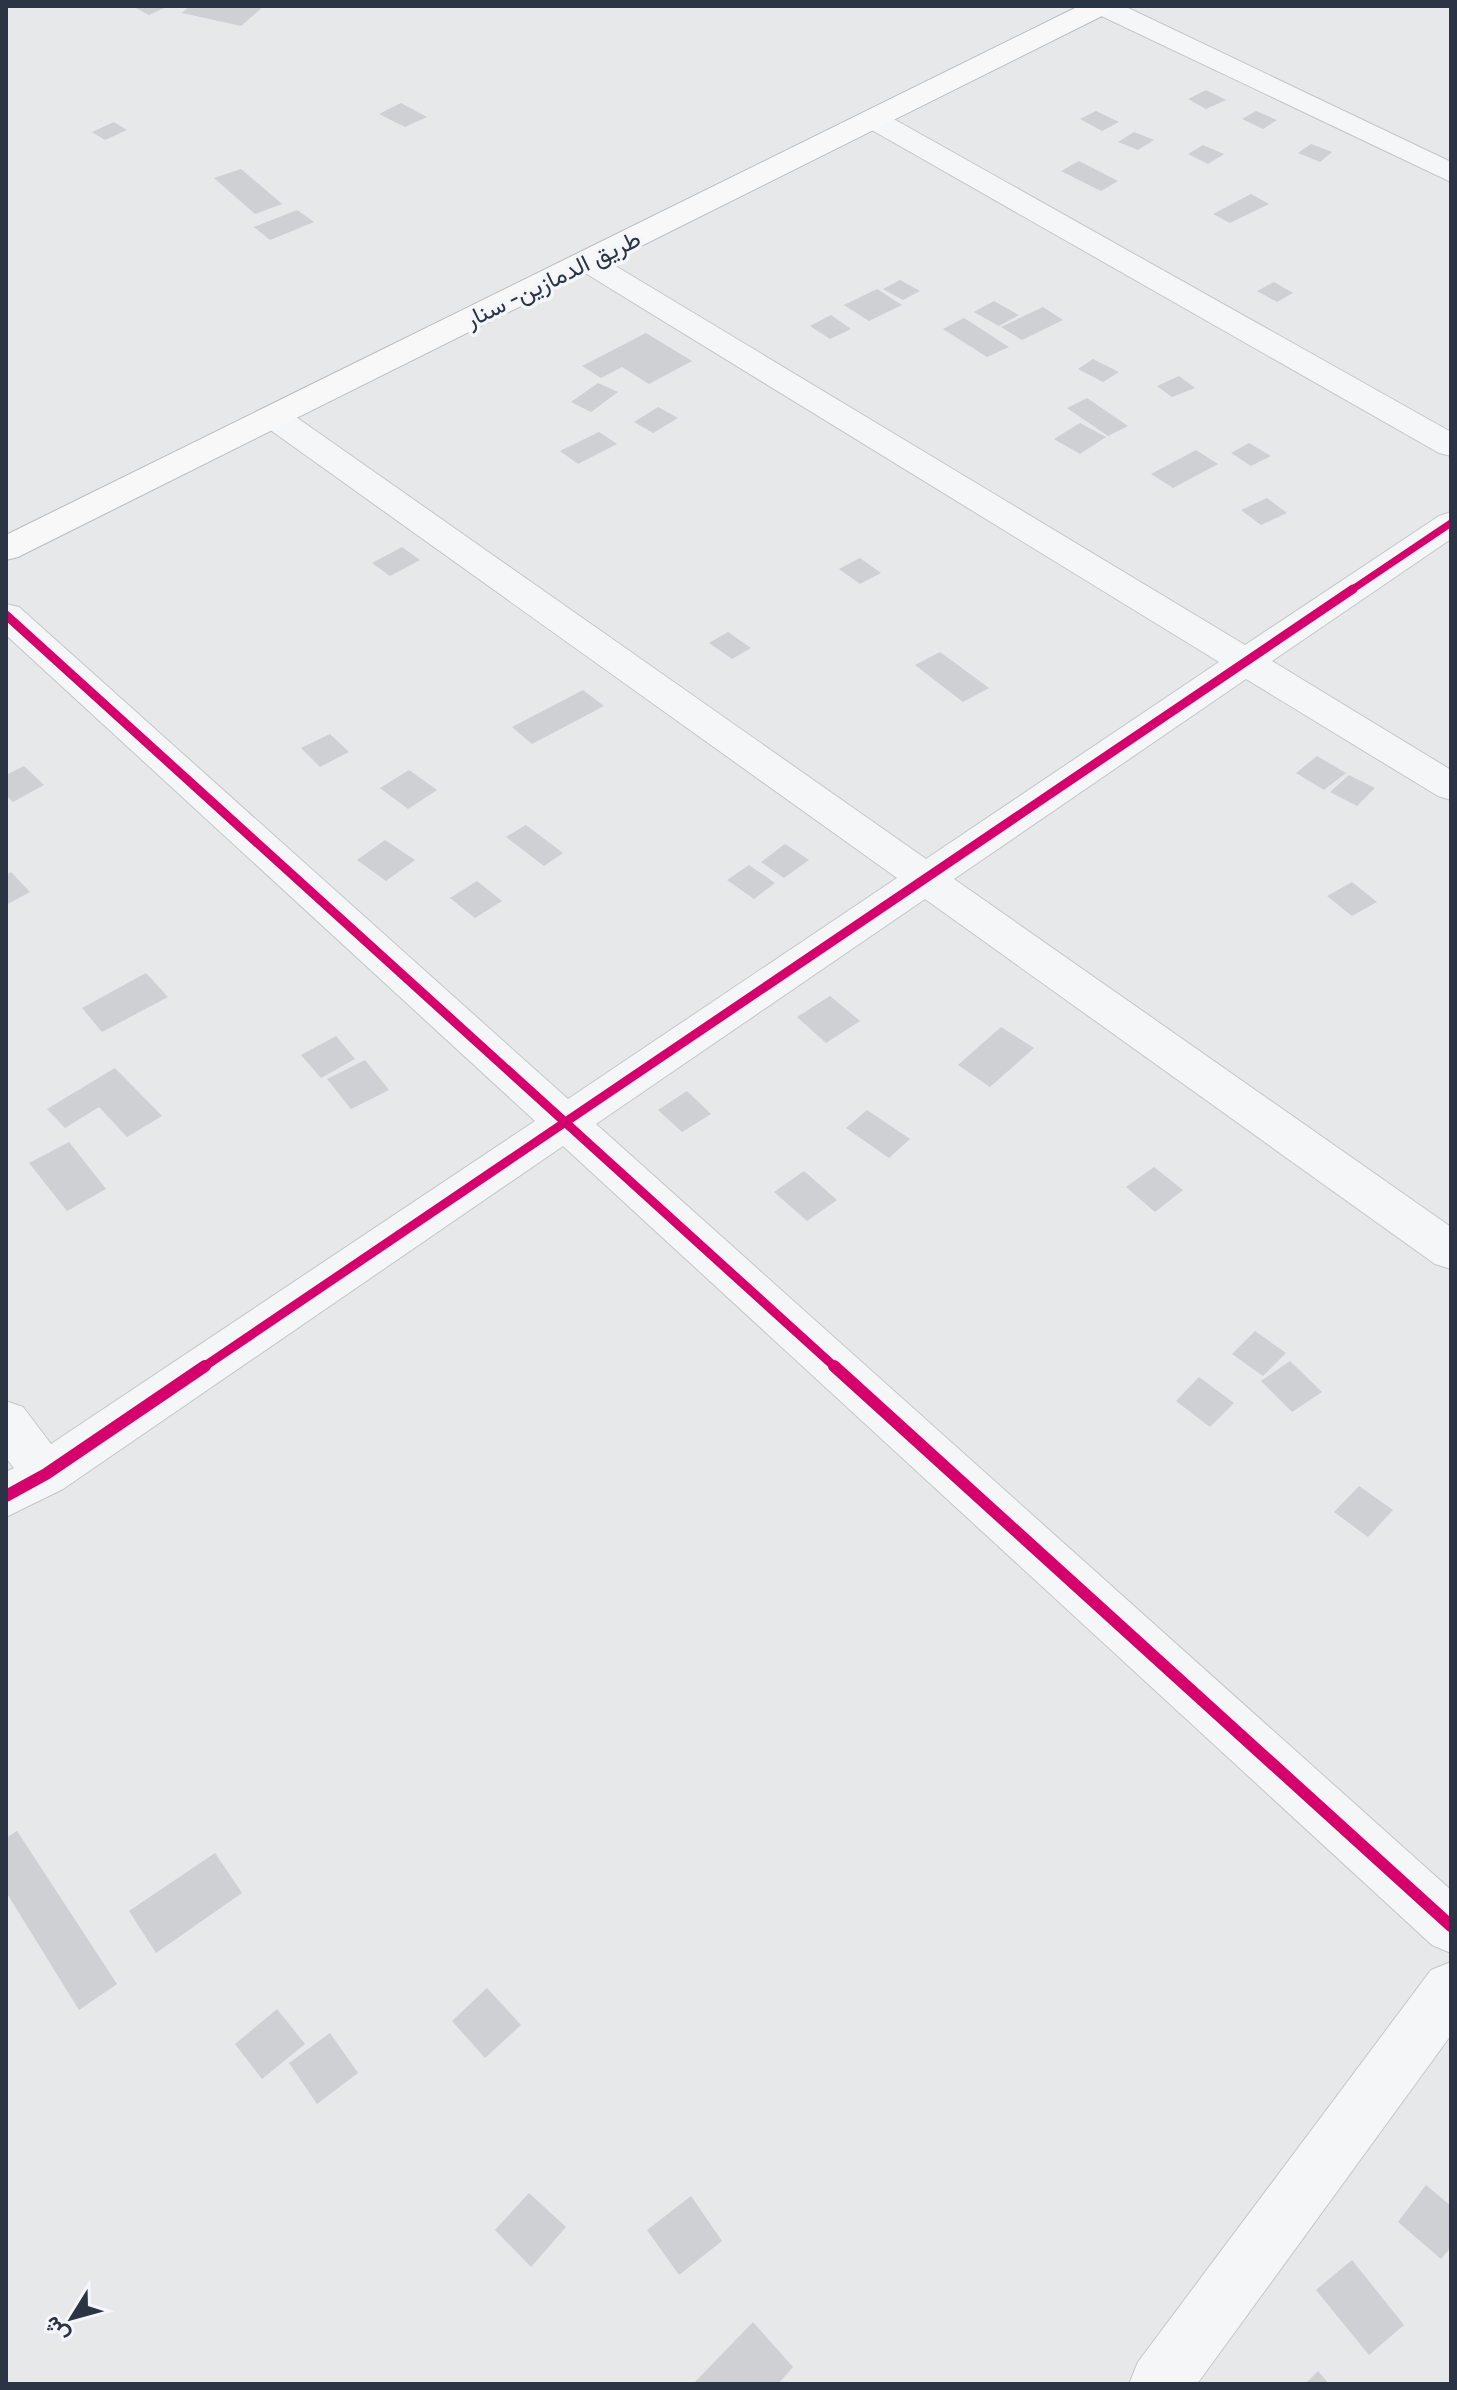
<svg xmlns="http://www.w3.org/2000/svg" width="1457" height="2390" font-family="'Golos Text',Vazirmatn,sans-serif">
<rect width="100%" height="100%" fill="#e6e8ea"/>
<g fill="#ced0d3">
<polygon points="132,6 169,6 149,15"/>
<polygon points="190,6 264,6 241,26 182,13"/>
<polygon points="1206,90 1226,100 1206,109 1188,99"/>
<polygon points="401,103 427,117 405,127 379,114"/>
<polygon points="1096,111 1119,122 1102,131 1080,119"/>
<polygon points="1256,111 1277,120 1263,129 1242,119"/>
<polygon points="114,122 127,130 105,140 92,132"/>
<polygon points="1134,132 1154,140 1138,150 1118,142"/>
<polygon points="1311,144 1332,152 1320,162 1298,153"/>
<polygon points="1203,145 1224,154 1208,164 1188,154"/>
<polygon points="1079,161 1118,181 1101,191 1061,171"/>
<polygon points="241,169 282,204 255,214 214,178"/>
<polygon points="1251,194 1269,204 1230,223 1213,214"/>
<polygon points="297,210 314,222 270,240 254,227"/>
<polygon points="900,280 920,291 903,300 883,289"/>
<polygon points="1274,282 1293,293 1277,302 1257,291"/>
<polygon points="877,289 902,305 869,321 844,305"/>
<polygon points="994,301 1019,315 999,326 974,312"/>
<polygon points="1043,307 1063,320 1022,340 1001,327"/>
<polygon points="831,315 851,329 830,339 810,326"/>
<polygon points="964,318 1009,347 987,357 943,329"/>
<polygon points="646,333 692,361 649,384 622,367 601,378 582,366"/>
<polygon points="1093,359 1119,372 1103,382 1078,369"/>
<polygon points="1179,376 1195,388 1172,397 1157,386"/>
<polygon points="598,383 618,392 591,412 571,402"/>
<polygon points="1087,398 1128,426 1108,436 1067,408"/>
<polygon points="658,407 678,418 653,433 634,422"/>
<polygon points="1080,423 1106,437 1080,454 1054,439"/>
<polygon points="599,432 617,444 578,464 560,451"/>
<polygon points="1249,443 1271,456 1251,466 1231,453"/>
<polygon points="1196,450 1218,464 1173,488 1151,474"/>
<polygon points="1267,498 1287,513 1261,525 1241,510"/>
<polygon points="402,547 420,560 390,576 372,563"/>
<polygon points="860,558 881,573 860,584 839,569"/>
<polygon points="728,632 751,648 732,659 709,643"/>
<polygon points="940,652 989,688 963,702 915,665"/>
<polygon points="583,690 604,706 532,744 512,727"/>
<polygon points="330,734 349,752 320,767 301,748"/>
<polygon points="1317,756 1346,773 1324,790 1296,773"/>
<polygon points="24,766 44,785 13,802 6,795 6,775"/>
<polygon points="409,770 437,790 408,809 380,788"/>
<polygon points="1349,775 1375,788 1357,806 1330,792"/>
<polygon points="526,825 563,853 544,866 506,837"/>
<polygon points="385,840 415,860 386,881 357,860"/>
<polygon points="785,844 809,860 784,878 761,862"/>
<polygon points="749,865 775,883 754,899 727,880"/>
<polygon points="11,872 30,892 6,905 6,875"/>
<polygon points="477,881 502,901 475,918 450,898"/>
<polygon points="1352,882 1377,902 1352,916 1327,896"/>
<polygon points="146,973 168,997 102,1032 82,1008"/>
<polygon points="830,996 860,1021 826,1043 797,1017"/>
<polygon points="1001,1027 1034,1048 990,1087 958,1065"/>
<polygon points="336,1036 355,1059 321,1078 301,1055"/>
<polygon points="365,1060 389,1090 351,1109 327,1079"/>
<polygon points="115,1068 162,1116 127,1137 99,1107 65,1128 47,1109"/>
<polygon points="687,1091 711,1114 682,1132 658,1110"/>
<polygon points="867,1110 910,1139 889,1158 846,1128"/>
<polygon points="69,1142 106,1189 67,1211 29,1163"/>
<polygon points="1154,1167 1183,1190 1155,1212 1126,1187"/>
<polygon points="804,1171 837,1200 807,1221 774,1192"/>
<polygon points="1255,1331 1286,1353 1263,1376 1232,1354"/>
<polygon points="1290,1361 1322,1392 1292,1412 1261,1381"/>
<polygon points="1199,1377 1234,1403 1210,1427 1176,1401"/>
<polygon points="1359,1486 1393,1510 1368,1537 1334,1512"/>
<polygon points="17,1831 117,1984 79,2010 6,1892 6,1838"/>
<polygon points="215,1853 242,1893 156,1953 129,1911"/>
<polygon points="487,1988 521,2025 485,2058 452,2021"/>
<polygon points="277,2009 305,2044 262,2079 235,2044"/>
<polygon points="330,2033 358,2073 317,2104 289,2063"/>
<polygon points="1426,2185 1451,2206 1451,2247 1441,2259 1398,2222"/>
<polygon points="529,2193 566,2227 531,2267 495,2230"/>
<polygon points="691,2196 722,2241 679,2275 647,2230"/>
<polygon points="1352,2260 1404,2325 1369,2355 1316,2290"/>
<polygon points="753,2322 793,2367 778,2384 693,2384"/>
<polygon points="1318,2371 1329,2384 1305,2384"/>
</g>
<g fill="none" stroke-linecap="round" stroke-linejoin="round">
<g stroke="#c4c6c8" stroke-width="2">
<g id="minor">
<polygon points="1090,6 1124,6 1451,162 1451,182 1093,12"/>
<polygon points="873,110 883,113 1451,432 1451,456 1439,453 863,125 859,119 863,113"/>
<polygon points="588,253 599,256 1245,645 1439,516 1451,512 1451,539 1272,661 1451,770 1451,800 1438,796 1246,679 954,879 1451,1227 1451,1269 1435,1264 925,899 596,1124 1451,1890 1451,1953 1432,1945 563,1146 63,1489 6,1517 6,1472 14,1468 6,1458 6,1401 23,1407 51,1444 535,1121 6,635 6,604 19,607 568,1099 897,878 262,424 258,417 262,410 274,407 286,410 926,859 1219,662 577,268 573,262 577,256"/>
<polygon points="1451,1962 1451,2035 1197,2384 1129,2384 1138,2362 1431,1970"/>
</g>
</g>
<g stroke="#b8bbbf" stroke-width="2">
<polygon id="trunk" points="1079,6 1113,6 1110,12 18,557 6,560 6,535"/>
</g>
<use href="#minor" fill="#f5f6f7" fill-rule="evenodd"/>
<use href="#trunk" fill="#f8f8f8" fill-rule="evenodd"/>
<g stroke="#f4f6f9" stroke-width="10">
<polyline id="cycleway-far2" points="1350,591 1451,523"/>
</g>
<g stroke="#f4f6f9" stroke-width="14">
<g id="cycleway-far1">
<polyline points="6,615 836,1368"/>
<polyline points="202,1368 1353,589"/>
</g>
</g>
<g stroke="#f4f6f9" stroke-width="17">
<g id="cycleway">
<polyline points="834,1366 1451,1926"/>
<polyline points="6,1496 46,1474 205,1366"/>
</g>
</g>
<use href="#cycleway-far2" stroke="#d6006c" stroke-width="7"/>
<use href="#cycleway-far1" stroke="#d6006c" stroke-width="9"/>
<use href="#cycleway" stroke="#d6006c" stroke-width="12"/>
</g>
<g text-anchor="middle" stroke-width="7" stroke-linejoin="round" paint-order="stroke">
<g font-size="24" fill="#2b3445" stroke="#f4f6f9">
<text transform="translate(553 279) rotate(-26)" y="8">طريق الدمازين- سنار</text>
</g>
</g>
<rect width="1457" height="2390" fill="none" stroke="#2b3445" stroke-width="16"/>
<g transform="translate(72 2318) rotate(233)" stroke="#f4f6f9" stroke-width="6" paint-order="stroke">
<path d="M0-6L14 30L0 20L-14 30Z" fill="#2b3445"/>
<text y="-12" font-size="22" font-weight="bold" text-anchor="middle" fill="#2b3445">ش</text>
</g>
</svg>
